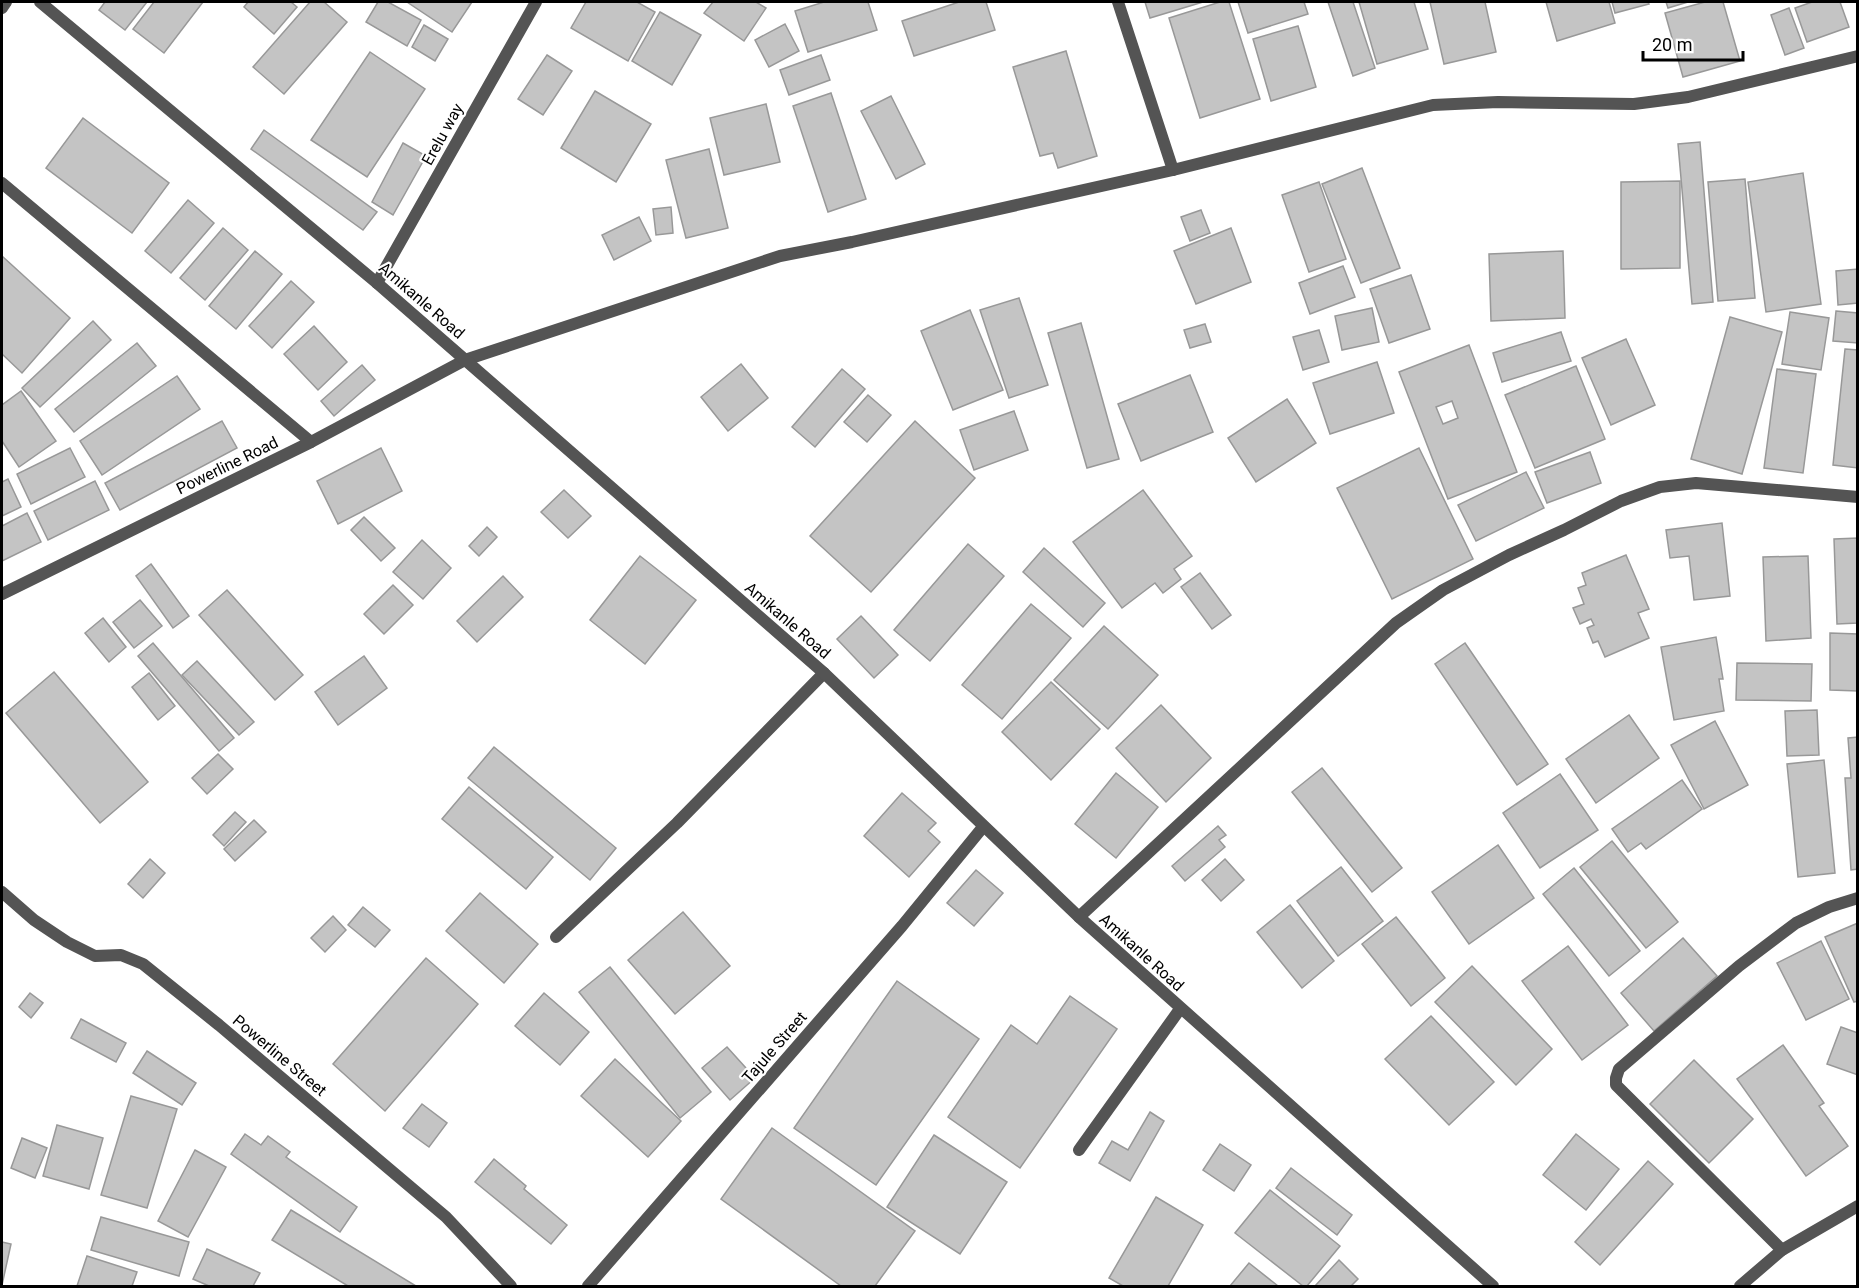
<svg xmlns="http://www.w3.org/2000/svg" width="1859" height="1288" font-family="Roboto,sans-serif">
<rect width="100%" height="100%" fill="#fff"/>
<g fill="#c4c4c4" stroke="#989898" stroke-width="1.5" fill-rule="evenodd">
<polygon points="105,2 147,2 125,30 99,10"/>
<polygon points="154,2 203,2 164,53 133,29"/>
<polygon points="248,2 291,2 297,7 274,34 244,7"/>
<polygon points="310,2 324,2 347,22 284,94 253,67"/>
<polygon points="378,2 388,2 421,20 407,46 366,22"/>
<polygon points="407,2 472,2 452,32"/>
<polygon points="586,2 637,2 655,12 628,61 571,28"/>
<polygon points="713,2 756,2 766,8 744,41 704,13"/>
<polygon points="824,2 868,2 877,30 808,52 795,11"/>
<polygon points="959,2 986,2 995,30 914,56 902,21"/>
<polygon points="1145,2 1203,2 1150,18"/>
<polygon points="1220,2 1229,2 1260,99 1200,118 1169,18"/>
<polygon points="1238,2 1304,2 1308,14 1248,33"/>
<polygon points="1328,2 1353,2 1375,68 1353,76"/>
<polygon points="1359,2 1414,2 1428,49 1377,64"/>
<polygon points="1430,2 1485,2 1496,52 1444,64"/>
<polygon points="1546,2 1609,2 1615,23 1557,41"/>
<polygon points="1612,2 1648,2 1649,4 1615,13"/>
<polygon points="1666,2 1688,2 1668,8"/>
<polygon points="1705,2 1723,2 1740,61 1683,77 1665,13"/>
<polygon points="1812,2 1840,2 1849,27 1807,42 1795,8"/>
<polygon points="1789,8 1804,48 1785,55 1771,15"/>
<polygon points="660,12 701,35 672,85 632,61"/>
<polygon points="785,24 799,51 769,67 755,40"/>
<polygon points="424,25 448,39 435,61 412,47"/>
<polygon points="1298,26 1316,87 1271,101 1253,39"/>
<polygon points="1066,51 1097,156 1058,168 1053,153 1040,156 1013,67"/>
<polygon points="370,52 425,89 367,177 311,140"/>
<polygon points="547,55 572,71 543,115 518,99"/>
<polygon points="821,55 830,80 789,95 780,70"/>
<polygon points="595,91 651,124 616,182 561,148"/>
<polygon points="831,93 866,199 828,212 793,106"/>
<polygon points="891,96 925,164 896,179 861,111"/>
<polygon points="766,104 780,162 724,175 710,118"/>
<polygon points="83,118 169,183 132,233 46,168"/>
<polygon points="264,130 377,212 363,230 251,149"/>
<polygon points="1700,142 1713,302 1692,304 1678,144"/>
<polygon points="403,143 426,156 393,215 372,202"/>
<polygon points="709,149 728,228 686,238 666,160"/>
<polygon points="1362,168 1400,268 1361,283 1322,184"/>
<polygon points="1803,173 1821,304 1766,312 1748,182"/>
<polygon points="1745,179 1755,298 1718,301 1708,182"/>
<polygon points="1680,181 1680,268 1621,269 1621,182"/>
<polygon points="1319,182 1346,259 1309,272 1282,195"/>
<polygon points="188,200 214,223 171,273 145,251"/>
<polygon points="671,207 673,233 656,235 653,209"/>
<polygon points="1201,210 1210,233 1190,241 1181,217"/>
<polygon points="639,217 651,241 614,260 602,235"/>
<polygon points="223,228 248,250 205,300 180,278"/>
<polygon points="1231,228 1251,282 1196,304 1174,251"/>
<polygon points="255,251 282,274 236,329 209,306"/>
<polygon points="1563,251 1565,318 1491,321 1489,254"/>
<polygon points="2,256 70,318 22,373 2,354"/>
<polygon points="1343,266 1355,297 1310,314 1299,283"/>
<polygon points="1858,269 1858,303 1838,305 1836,271"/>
<polygon points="1411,275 1430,329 1389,343 1370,289"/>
<polygon points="291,281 314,302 272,348 249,326"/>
<polygon points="1019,298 1048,385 1009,398 980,310"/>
<polygon points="1372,308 1379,342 1342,350 1335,316"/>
<polygon points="970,310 1003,390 953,410 921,331"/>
<polygon points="1836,311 1858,313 1858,343 1833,341"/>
<polygon points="1790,312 1829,318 1821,370 1782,364"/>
<polygon points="1730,317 1782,332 1742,474 1691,459"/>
<polygon points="93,321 111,340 40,407 22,388"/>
<polygon points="1081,323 1119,459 1087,468 1048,333"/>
<polygon points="1205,324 1211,342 1190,348 1184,330"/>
<polygon points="314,326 347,362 318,390 284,354"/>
<polygon points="1319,330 1329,362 1303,370 1293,337"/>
<polygon points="1561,332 1571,361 1502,382 1493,353"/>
<polygon points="1626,339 1655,405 1611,425 1582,358"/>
<polygon points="137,343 156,366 74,432 55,409"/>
<path d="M1469 345 1517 472 1448 499 1399 372ZM1452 401 1458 418 1443 424 1436 407Z"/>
<polygon points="1845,349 1858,350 1858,468 1833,465"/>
<polygon points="1377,362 1394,413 1330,434 1313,383"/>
<polygon points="741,364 768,398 728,431 701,397"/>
<polygon points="362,365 375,380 334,416 321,401"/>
<polygon points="1576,366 1605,439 1535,468 1505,395"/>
<polygon points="842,369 865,389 815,447 792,427"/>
<polygon points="1777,369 1816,374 1803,473 1764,468"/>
<polygon points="1190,375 1213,432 1141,461 1118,404"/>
<polygon points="177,376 200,409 102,475 80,441"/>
<polygon points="21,391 56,441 19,467 2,441 2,405"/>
<polygon points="868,395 891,415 867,442 844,422"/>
<polygon points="1287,399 1316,443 1256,482 1228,438"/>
<polygon points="1014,411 1028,450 974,470 960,430"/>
<polygon points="222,421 237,448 120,510 105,483"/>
<polygon points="915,421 975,478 871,592 810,536"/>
<polygon points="70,448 85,477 31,504 17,474"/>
<polygon points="381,448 402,491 338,524 317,481"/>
<polygon points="1419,448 1473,559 1392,599 1337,488"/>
<polygon points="1590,452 1601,483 1547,503 1535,472"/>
<polygon points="1526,472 1544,508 1476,541 1458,505"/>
<polygon points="8,479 21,507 2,516 2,482"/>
<polygon points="95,481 109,510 48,540 34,511"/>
<polygon points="564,490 591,516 568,538 541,512"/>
<polygon points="1143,490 1192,556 1174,569 1181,579 1163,593 1155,583 1122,608 1073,542"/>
<polygon points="27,513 41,542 2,561 2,526"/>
<polygon points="364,517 395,548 381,561 351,530"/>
<polygon points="1722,523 1730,596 1694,600 1689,556 1670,558 1666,530"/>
<polygon points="487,527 497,537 479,556 469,546"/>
<polygon points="1858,538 1858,623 1837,624 1834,539"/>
<polygon points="422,540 451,568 423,599 393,572"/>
<polygon points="968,544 1004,576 930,661 894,630"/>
<polygon points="1044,548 1105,603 1083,627 1023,572"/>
<polygon points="1626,555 1649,609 1638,613 1649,638 1605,657 1598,641 1593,643 1587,628 1594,625 1591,619 1580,624 1573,608 1584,604 1578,588 1586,585 1582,573"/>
<polygon points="640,556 696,600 645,664 590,620"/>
<polygon points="1808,556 1811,638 1766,641 1763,557"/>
<polygon points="151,564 189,616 173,628 136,576"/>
<polygon points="1200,573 1231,615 1212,629 1181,587"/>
<polygon points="503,576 523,597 477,642 457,621"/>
<polygon points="393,585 413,605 384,634 364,614"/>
<polygon points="227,590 303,675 275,700 199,615"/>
<polygon points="140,600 162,626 134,648 113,622"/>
<polygon points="1031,604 1071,638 1002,719 962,685"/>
<polygon points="861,616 898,655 874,678 837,639"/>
<polygon points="103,618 126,647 109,662 85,633"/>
<polygon points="1104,626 1158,675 1108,729 1054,680"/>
<polygon points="1830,633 1858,634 1858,691 1830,690"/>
<polygon points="1716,637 1723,679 1719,679 1724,711 1674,720 1661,647"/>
<polygon points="153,643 234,738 219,751 138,656"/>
<polygon points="1465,643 1548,764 1517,785 1435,664"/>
<polygon points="364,656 387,688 338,725 315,692"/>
<polygon points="197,661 254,722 239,735 182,675"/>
<polygon points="1737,663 1812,664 1811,701 1736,700"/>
<polygon points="54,672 148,782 100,823 6,713"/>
<polygon points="149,673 175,706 158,720 132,687"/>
<polygon points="1051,682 1100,729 1051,780 1002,732"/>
<polygon points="1161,705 1211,758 1166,802 1116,748"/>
<polygon points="1817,710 1819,755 1787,756 1785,711"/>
<polygon points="1629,715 1659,758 1596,803 1566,759"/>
<polygon points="1715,721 1748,785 1704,809 1671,745"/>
<polygon points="1858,737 1858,869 1851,870 1845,778 1851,778 1848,738"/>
<polygon points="494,747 616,848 590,880 468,778"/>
<polygon points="218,754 233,769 207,794 192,778"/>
<polygon points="1824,760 1835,873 1798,877 1787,764"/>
<polygon points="1322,768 1402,868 1372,892 1292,792"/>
<polygon points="1116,773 1158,807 1116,858 1075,824"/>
<polygon points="1560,774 1598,830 1540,868 1503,813"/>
<polygon points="1682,780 1702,809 1646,849 1641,843 1628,852 1612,829"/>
<polygon points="469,787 553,857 526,889 442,819"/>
<polygon points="902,793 936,823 928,831 940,842 909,877 864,836"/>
<polygon points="235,812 246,822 224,846 213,835"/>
<polygon points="254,820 266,832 235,861 224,849"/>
<polygon points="1218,826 1226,835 1219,840 1225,847 1185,881 1172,866"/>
<polygon points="1612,841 1678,922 1646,948 1580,867"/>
<polygon points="1498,845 1534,898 1469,944 1432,892"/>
<polygon points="150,859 165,873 143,898 128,884"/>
<polygon points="1225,859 1244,880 1221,901 1202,880"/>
<polygon points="1341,867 1383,921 1338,956 1297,901"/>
<polygon points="1574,868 1640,951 1609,976 1543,894"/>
<polygon points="976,870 1003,893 974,926 947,903"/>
<polygon points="480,893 538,944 504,983 446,931"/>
<polygon points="1290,905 1334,961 1302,988 1257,932"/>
<polygon points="363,907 390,930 375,947 348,925"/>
<polygon points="683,912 730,966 675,1014 628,960"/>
<polygon points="333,916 346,930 325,952 311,938"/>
<polygon points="1396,917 1445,978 1411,1006 1362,944"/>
<polygon points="1858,923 1858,1001 1854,1002 1825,937"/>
<polygon points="1683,938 1717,976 1654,1031 1621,993"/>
<polygon points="1821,941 1849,999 1806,1020 1777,963"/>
<polygon points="1568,946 1628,1025 1582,1060 1522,981"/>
<polygon points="426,958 478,1004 385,1111 333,1064"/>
<polygon points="1472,966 1552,1049 1516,1085 1435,1002"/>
<polygon points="610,967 711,1092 680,1118 579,992"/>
<polygon points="897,981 979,1039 876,1185 794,1128"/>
<polygon points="30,993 43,1003 31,1018 19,1007"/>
<polygon points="544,993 589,1032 560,1065 515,1026"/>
<polygon points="1070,996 1117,1029 1020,1168 948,1117 1011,1025 1037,1044"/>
<polygon points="1431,1016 1494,1082 1449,1125 1385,1059"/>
<polygon points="81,1019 126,1043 116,1062 71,1038"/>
<polygon points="1841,1027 1858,1033 1858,1075 1827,1064"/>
<polygon points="1783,1045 1824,1103 1819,1106 1848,1146 1806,1176 1737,1079"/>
<polygon points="727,1047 755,1078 730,1100 702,1068"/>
<polygon points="147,1051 196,1083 182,1105 133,1073"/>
<polygon points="615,1059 681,1121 648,1157 581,1096"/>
<polygon points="1694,1060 1753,1119 1709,1163 1650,1104"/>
<polygon points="131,1096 177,1109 147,1208 101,1195"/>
<polygon points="422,1104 447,1123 429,1147 403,1128"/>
<polygon points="1150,1112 1164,1121 1130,1181 1099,1163 1112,1141 1128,1150"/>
<polygon points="57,1125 103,1138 89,1189 43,1176"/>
<polygon points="772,1128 915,1231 875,1286 841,1286 721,1199"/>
<polygon points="245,1134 261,1145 268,1136 290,1152 286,1157 357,1207 340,1232 231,1154"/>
<polygon points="1576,1134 1619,1169 1586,1210 1543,1175"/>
<polygon points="934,1135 1007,1182 960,1254 887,1207"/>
<polygon points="22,1138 47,1148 35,1178 11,1168"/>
<polygon points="1220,1144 1251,1165 1234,1191 1203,1170"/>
<polygon points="195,1150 226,1167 188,1237 158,1221"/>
<polygon points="494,1159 526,1186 524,1189 567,1225 551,1244 475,1182"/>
<polygon points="1648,1161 1673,1184 1600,1265 1575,1242"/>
<polygon points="1291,1168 1352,1215 1337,1235 1276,1188"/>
<polygon points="1270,1190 1340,1246 1307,1286 1303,1286 1235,1233"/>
<polygon points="1156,1197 1203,1225 1168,1286 1123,1286 1109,1278"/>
<polygon points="291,1210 416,1286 348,1286 272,1240"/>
<polygon points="101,1217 189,1242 179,1276 91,1250"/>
<polygon points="2,1242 11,1244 2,1285"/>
<polygon points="207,1249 260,1273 253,1286 209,1286 193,1279"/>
<polygon points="87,1256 137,1272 132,1286 77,1286"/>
<polygon points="1339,1260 1358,1279 1351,1286 1315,1286"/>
<polygon points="1249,1263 1278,1286 1230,1286"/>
</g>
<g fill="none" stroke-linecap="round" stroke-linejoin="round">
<polyline stroke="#545454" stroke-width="12" points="1079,1150 1180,1009"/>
<g stroke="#545454" stroke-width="12">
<polyline points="1118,2 1173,170"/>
<polyline points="2,8 6,2"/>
<polyline points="2,183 311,442"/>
<polyline points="377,283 536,2"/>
<polyline points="2,594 311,442 465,360 780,256 852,242 1173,170 1433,105 1498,102 1634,104 1688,97 1858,56"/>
<polyline points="2,892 34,920 67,942 95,956 121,955 143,964 219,1025 446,1217 511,1286"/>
<polyline points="1079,917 1396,623 1443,590 1509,555 1564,530 1621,501 1660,487 1696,483 1858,497"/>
<polyline points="556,937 677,823 824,673"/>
<polyline points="1782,1250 1616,1085 1616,1078 1619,1069 1739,966 1796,923 1829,907 1858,898"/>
<polyline points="588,1286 902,926 983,827"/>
<polyline points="1740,1286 1782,1250 1858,1206"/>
</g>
<polyline stroke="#545454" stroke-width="12" points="40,2 377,283 824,673 1079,917 1493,1286"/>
</g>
<g text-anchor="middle" stroke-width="4.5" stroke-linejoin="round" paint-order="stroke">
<g font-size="16" fill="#000" stroke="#fff">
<text transform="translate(442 134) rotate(-61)" y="6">Erelu way</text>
<text transform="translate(422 300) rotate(41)" y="6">Amikanle Road</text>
<text transform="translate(227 465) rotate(-26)" y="6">Powerline Road</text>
<text transform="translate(788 620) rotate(41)" y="6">Amikanle Road</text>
<text transform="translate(1142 952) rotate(42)" y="6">Amikanle Road</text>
<text transform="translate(774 1047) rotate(-49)" y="6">Tajule Street</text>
<text transform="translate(280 1055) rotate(40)" y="6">Powerline Street</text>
</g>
</g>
<rect width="1859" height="1288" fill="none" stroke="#000000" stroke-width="6"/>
<path d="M1643 51v9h100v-9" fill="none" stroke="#000000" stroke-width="3"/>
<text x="1652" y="51" font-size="18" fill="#000000" stroke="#ffffff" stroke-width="4.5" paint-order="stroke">20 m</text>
</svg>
